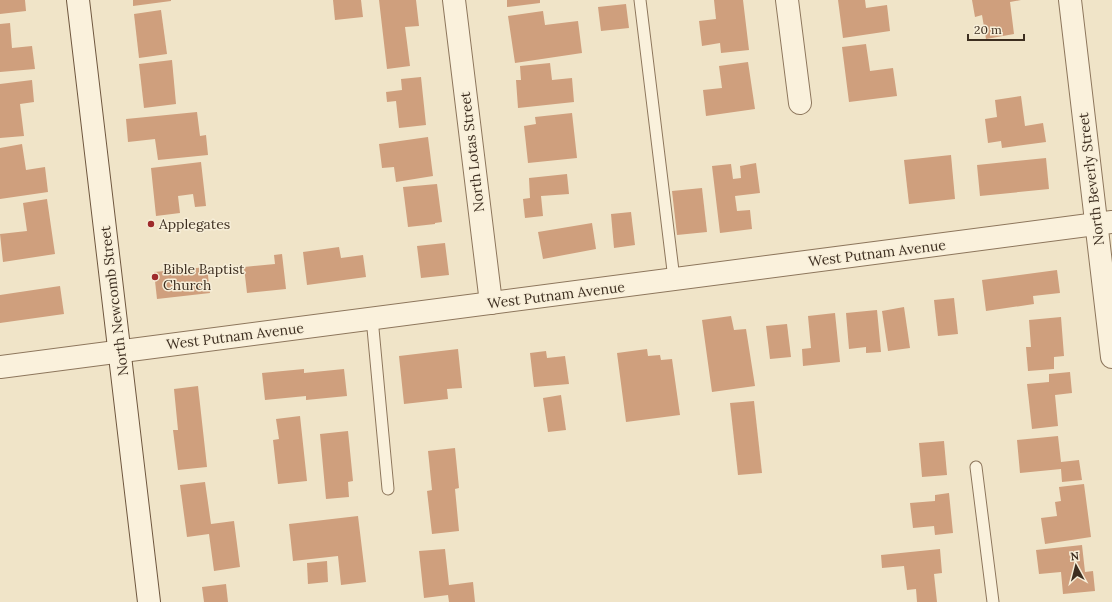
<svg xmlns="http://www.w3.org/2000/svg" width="1112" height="602" font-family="Lora,serif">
<rect width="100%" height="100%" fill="#f0e4c8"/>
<g fill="#cf9f7d">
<polygon points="0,0 25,0 26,11 0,14"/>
<polygon points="133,0 171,0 171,1 133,6"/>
<polygon points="333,0 361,0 363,17 335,20"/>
<polygon points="379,0 416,0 419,26 405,27 410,66 387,69"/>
<polygon points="507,0 540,0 540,3 507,7"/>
<polygon points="714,0 743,0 749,50 721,53 720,43 702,46 699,21 716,19"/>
<polygon points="838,0 865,0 866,8 887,5 890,31 843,38"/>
<polygon points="972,0 1021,0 1010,2 1014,34 986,39 982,15 975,17"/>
<polygon points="626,4 629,28 601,31 598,7"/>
<polygon points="161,10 167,54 139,58 134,14"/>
<polygon points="543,11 545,25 578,21 582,53 515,63 508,16"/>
<polygon points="10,23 12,48 32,46 35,69 0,72 0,24"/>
<polygon points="866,44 870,71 893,68 897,96 849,102 842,47"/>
<polygon points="172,60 176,104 144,108 139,64"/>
<polygon points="748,62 755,109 706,116 703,90 722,88 719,66"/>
<polygon points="550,63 552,80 572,78 574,102 518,108 516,80 521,80 520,66"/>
<polygon points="421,77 426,125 399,128 396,101 387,102 386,92 402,90 401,79"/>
<polygon points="32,80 34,102 20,104 24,136 0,138 0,84"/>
<polygon points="1021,96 1025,126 1043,123 1046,142 1002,148 1001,141 988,143 985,119 997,117 995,100"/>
<polygon points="197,112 200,136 206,135 208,155 158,160 155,139 128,142 126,119"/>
<polygon points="572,113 577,158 528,163 524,126 536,124 535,117"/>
<polygon points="428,137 433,176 396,182 394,167 382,168 379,144"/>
<polygon points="22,144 26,170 45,167 48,192 0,199 0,148"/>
<polygon points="951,155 955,199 909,204 904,160"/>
<polygon points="1046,158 1049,189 980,196 977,165"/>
<polygon points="201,162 206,206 195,207 193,194 178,196 180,213 156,216 151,168"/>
<polygon points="756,163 760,193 735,196 737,211 750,210 752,229 720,233 712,166 731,164 733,179 741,178 740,166"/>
<polygon points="567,174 569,194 541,196 543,216 525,218 523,199 530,198 529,178"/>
<polygon points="437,184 442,222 435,223 435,224 408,227 403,187"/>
<polygon points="702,188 707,232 677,235 672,191"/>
<polygon points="47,199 55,254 3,262 0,234 27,231 23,203"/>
<polygon points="631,212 635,245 614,248 611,214"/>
<polygon points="592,223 596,249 543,259 538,232"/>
<polygon points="445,243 449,275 421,278 417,246"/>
<polygon points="339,247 341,258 363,255 366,277 307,285 303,252"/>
<polygon points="282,254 286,289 247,293 244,267 275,264 274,255"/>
<polygon points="207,267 210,293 157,299 154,272"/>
<polygon points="1057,270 1060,293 1033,296 1034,304 986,311 982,280"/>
<polygon points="60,286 64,314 0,323 0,295"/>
<polygon points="954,298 958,334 938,336 934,300"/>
<polygon points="904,307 910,348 888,351 882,311"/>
<polygon points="877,310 881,352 866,353 866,347 849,349 846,313"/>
<polygon points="835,313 840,362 803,366 802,349 811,348 808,316"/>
<polygon points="731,316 734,330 746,329 755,386 712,392 702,320"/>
<polygon points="1061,317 1064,356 1054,357 1054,369 1028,371 1026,347 1031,347 1029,320"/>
<polygon points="787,324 791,357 770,359 766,326"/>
<polygon points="458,349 462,388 447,389 448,399 404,404 399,356"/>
<polygon points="647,349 648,356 660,355 661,360 672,359 680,415 626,422 617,353"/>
<polygon points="546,351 547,358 565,356 569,384 534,387 530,353"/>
<polygon points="304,369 304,373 344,369 347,396 306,400 306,396 265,400 262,373"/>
<polygon points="1070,372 1072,393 1055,395 1058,426 1032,429 1027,384 1049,382 1049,374"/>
<polygon points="198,386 207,467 178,470 173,430 178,430 174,389"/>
<polygon points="561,395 566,430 548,432 543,398"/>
<polygon points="754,401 762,473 738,475 730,403"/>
<polygon points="300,416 307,481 278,484 273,440 279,439 276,419"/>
<polygon points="348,431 353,481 348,482 349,497 326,499 320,434"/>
<polygon points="1058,436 1061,462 1079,460 1082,480 1062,482 1061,469 1020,473 1017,440"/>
<polygon points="944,441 947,475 922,477 919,443"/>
<polygon points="455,448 459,488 455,489 459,531 432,534 427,491 432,490 428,451"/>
<polygon points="205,482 211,524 234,521 240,567 214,571 209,534 187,537 180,485"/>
<polygon points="1084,484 1091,537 1045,544 1041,518 1057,516 1055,502 1061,501 1059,487"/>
<polygon points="949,493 953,533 935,535 934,526 913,528 910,503 935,501 935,495"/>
<polygon points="358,516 366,582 341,585 338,556 293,561 289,524"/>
<polygon points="1082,545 1085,572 1093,571 1095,591 1063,594 1061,572 1039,574 1036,550"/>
<polygon points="445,549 449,585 473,582 475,602 449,602 448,595 424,598 419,551"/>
<polygon points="940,549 942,573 934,574 937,602 917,602 916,589 907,590 904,566 882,568 881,555"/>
<polygon points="327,561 328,582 308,584 307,563"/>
<polygon points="226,584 228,602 204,602 202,587"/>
</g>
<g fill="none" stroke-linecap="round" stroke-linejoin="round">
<g stroke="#8d765c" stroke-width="13">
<g id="lane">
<polyline points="640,0 674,279"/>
<polyline points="372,318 388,489"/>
<polyline points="976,467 993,602"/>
</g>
</g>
<g stroke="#8d765c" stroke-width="24">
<g id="street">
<polyline points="454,0 491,303"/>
<polyline points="787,0 800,103"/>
<polyline points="1070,0 1112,357"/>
<polyline points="0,367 1112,222"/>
</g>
</g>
<g stroke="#6f573f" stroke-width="24">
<polyline id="secondary" points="78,0 149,602"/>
</g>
<use href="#lane" stroke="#faf1dc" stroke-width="11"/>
<use href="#street" stroke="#faf1dc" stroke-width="22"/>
<use href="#secondary" stroke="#faf1dc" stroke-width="22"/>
</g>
<g fill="#9e2a2b" stroke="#f7eed8" stroke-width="1.5">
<circle cx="151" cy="224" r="4"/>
<circle cx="155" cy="277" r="4"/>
</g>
<g text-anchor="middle" stroke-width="3" stroke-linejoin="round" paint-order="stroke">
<g font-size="14" fill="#3d2e20" stroke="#f7eed8">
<text transform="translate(472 152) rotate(-97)" y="5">North Lotas Street</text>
<text transform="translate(1091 179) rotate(-97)" y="5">North Beverly Street</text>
<text transform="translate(877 253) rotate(-7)" y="5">West Putnam Avenue</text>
<text transform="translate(556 295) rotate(-7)" y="5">West Putnam Avenue</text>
<text transform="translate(114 301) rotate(-97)" y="5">North Newcomb Street</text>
<text transform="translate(235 336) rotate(-7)" y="5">West Putnam Avenue</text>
</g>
<g font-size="14" fill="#3d2e20" stroke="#f7eed8" text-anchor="start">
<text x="159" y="229">Applegates</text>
<text x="163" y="274">Bible Baptist<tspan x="163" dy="16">Church</tspan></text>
</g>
</g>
<g transform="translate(1076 566) rotate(353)" stroke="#f7eed8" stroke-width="3" paint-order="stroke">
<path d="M0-3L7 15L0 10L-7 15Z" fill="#3d2e20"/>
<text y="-6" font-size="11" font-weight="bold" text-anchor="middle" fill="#3d2e20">N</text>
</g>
<path d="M968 34v6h56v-6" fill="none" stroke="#3d2e20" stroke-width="2"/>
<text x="974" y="34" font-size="12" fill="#3d2e20" stroke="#f7eed8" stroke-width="3" paint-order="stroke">20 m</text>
</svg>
